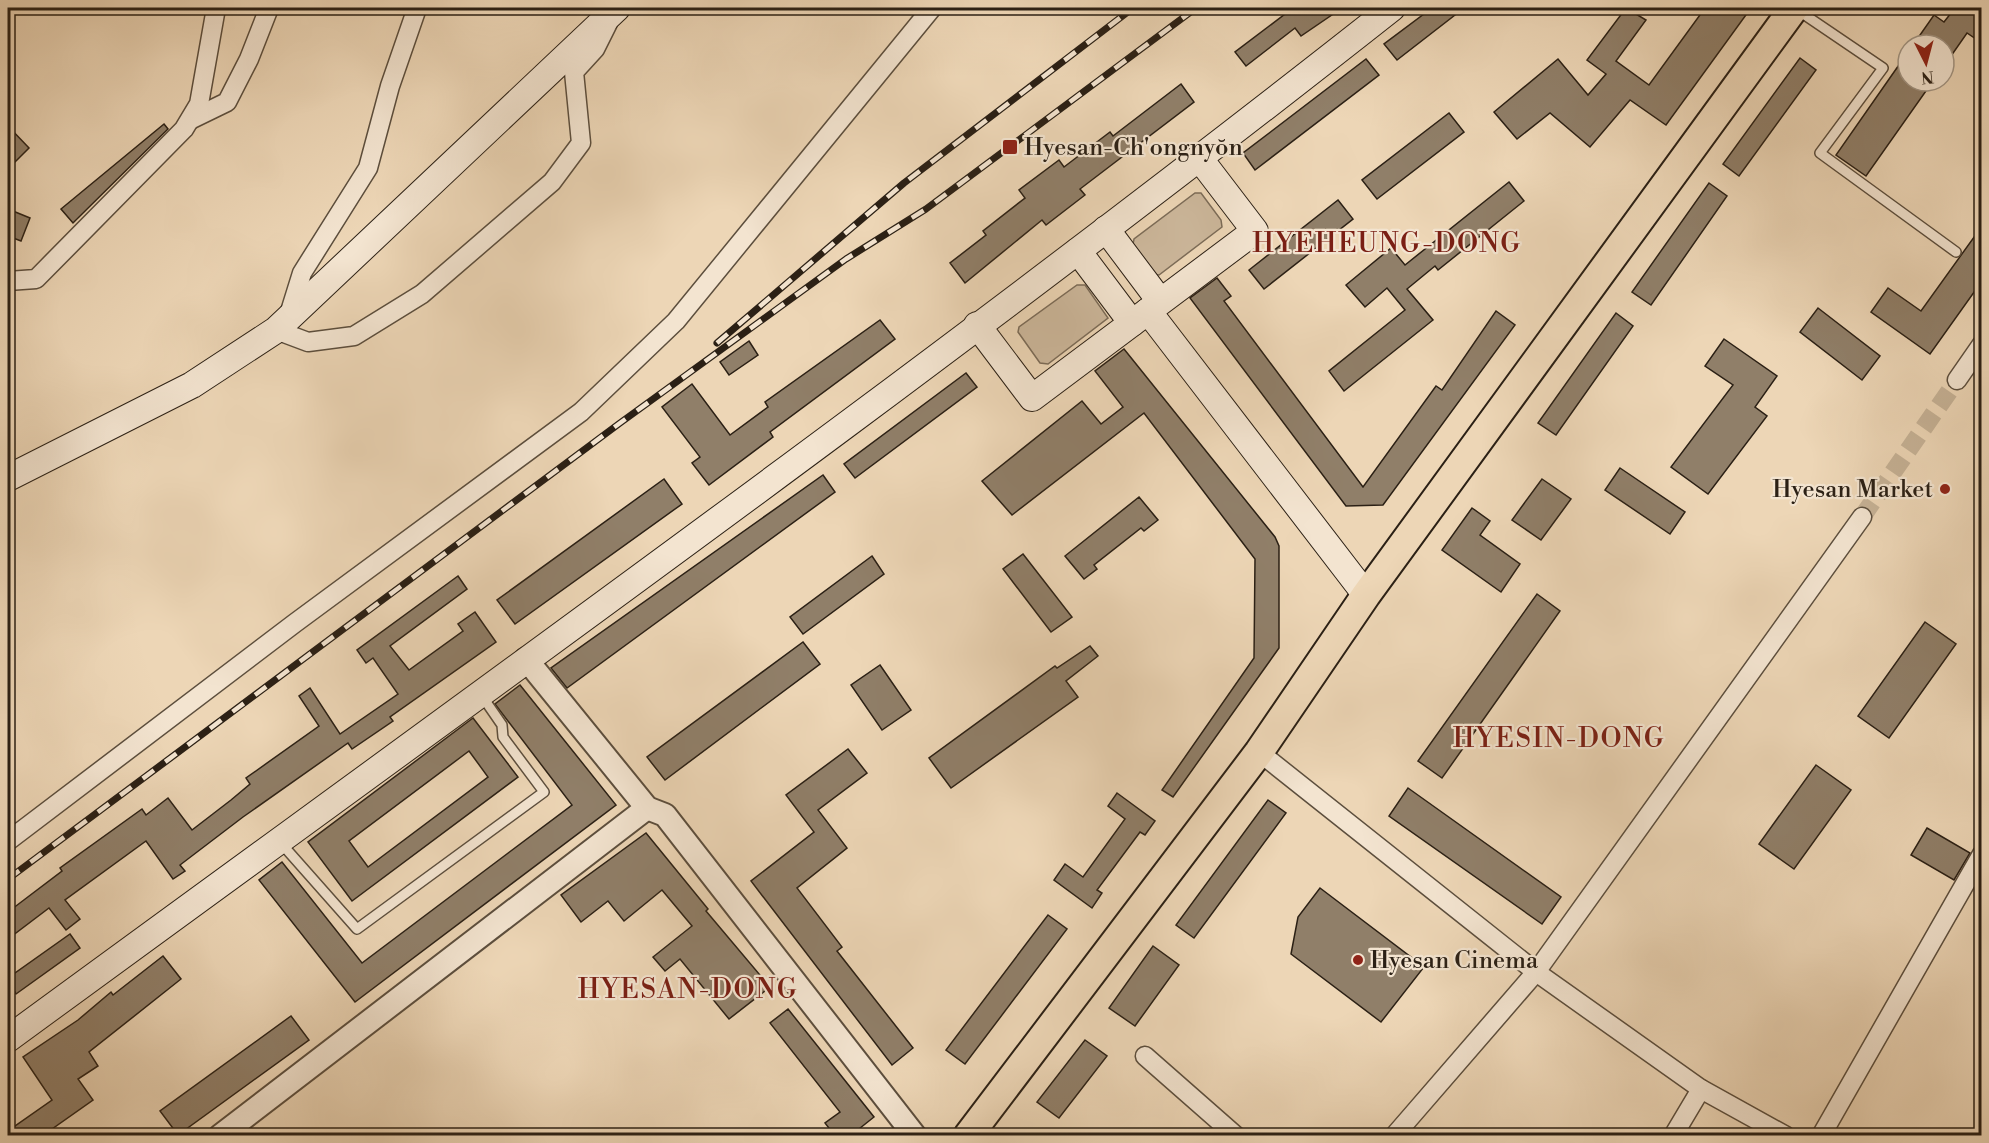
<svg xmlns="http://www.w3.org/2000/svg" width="1989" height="1143" font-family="'Libre Bodoni',serif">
<rect width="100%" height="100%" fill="#edd6b6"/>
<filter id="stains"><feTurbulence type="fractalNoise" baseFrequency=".00333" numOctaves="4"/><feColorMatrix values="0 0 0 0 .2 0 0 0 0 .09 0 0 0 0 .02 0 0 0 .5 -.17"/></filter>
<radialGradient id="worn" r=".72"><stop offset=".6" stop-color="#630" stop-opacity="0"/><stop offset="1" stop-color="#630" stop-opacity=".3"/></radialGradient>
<g fill="#ccb79b" stroke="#7c6c58" stroke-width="1.5">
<polygon points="1195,193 1201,193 1221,220 1222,227 1159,275 1153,274 1133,244 1134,239"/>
<polygon points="1077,285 1085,285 1108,318 1048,364 1040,363 1018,332 1019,327"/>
</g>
<g fill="#907f69" stroke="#2b2015" stroke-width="1.5" fill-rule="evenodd">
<polygon points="1293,8 1342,8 1301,36 1295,28 1246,66 1235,52"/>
<polygon points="1432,8 1464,8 1397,60 1384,44"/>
<polygon points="1626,8 1646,20 1616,61 1649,85 1705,8 1751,8 1666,125 1630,100 1590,147 1550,113 1517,139 1494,112 1558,59 1588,95 1606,74 1587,60"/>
<polygon points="1955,8 1982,8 1982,43 1967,33 1944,66 1944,45 1913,45 1934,15 1944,22"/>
<polygon points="1908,52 1908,81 1933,81 1866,176 1836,155"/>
<polygon points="1800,58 1816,70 1739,176 1723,164"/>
<polygon points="1366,59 1379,75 1255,170 1243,153"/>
<polygon points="1181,84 1194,102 1080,189 1085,195 1046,225 1042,220 965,283 950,263 986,235 983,231 1025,198 1019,190 1059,160 1064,167 1110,132 1113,136"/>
<polygon points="1449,113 1464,132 1377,199 1362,180"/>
<polygon points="164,124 168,129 73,223 61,209"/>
<polygon points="8,126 29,148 14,163 8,157"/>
<polygon points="1509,182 1524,201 1438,270 1435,266 1407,289 1433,320 1344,391 1329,371 1405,310 1387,288 1365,307 1346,285 1391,248 1405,265"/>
<polygon points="1709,183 1727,196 1651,305 1632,292"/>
<polygon points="1338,200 1353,219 1264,289 1249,270"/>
<polygon points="8,209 30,218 21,241 8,236"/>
<polygon points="1982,226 1982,281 1930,354 1871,312 1888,288 1921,311"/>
<polygon points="1217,278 1231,296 1224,301 1363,487 1436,386 1442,390 1496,311 1515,325 1383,505 1346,506 1190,298"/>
<polygon points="1818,308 1880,356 1862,380 1800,332"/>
<polygon points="1616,313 1633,326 1556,435 1538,423"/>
<polygon points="880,320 895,339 770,432 773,437 709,485 692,463 700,457 662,407 692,384 730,435 768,407 765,402"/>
<polygon points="1724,339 1777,376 1755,407 1767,416 1708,494 1671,467 1733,385 1705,366"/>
<polygon points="749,341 758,355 729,375 720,362"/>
<polygon points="1124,349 1275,537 1279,546 1279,648 1173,797 1162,790 1254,658 1255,559 1144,413 1012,515 982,481 1082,401 1101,424 1123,407 1095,371"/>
<polygon points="966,373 977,387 855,478 844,464"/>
<polygon points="1620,468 1685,512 1670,534 1605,490"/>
<polygon points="823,475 835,492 567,688 551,668"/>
<polygon points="664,479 682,504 515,624 497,600"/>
<polygon points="1542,479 1571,499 1541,540 1512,520"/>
<polygon points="1139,497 1158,520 1144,531 1141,528 1094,565 1097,569 1084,579 1065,556"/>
<polygon points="1472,508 1490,521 1480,535 1520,564 1501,592 1442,550"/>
<polygon points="1023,554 1072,617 1051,632 1003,569"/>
<polygon points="872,556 884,574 803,634 790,617"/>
<polygon points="458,576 467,589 390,646 409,670 463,631 458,624 475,612 496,642 390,717 393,721 352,749 348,743 243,817 180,865 185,871 173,879 146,841 65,900 80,919 66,930 49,908 8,939 8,912 62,871 60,868 142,809 146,815 168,798 192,830 231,800 250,784 246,778 319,726 299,696 310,688 340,734 398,694 373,658 366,663 357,650"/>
<polygon points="1537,594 1560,611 1442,778 1418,761"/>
<polygon points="1925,622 1956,644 1889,738 1858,716"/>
<polygon points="803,642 820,664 665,780 647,757"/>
<polygon points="1090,646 1098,656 1066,681 1078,697 951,788 929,758 1055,666 1057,668"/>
<polygon points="880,665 911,710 882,730 851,685"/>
<polygon points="520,685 616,805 355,1002 259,880 282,862 362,963 572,805 495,704"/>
<path d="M473 718 518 777 352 901 308 842ZM469 751 488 777 368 867 349 841Z"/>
<polygon points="848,749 867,773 818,810 847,848 797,888 842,947 837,951 913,1048 892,1065 751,881 814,832 786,795"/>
<polygon points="1816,765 1851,790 1794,869 1759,844"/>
<polygon points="1408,788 1561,897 1542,924 1389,816"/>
<polygon points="1117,793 1155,821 1145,835 1140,832 1097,890 1102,893 1092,908 1054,880 1065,864 1083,877 1125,819 1108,806"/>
<polygon points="1268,800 1286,813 1194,938 1176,925"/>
<polygon points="1927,828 1970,853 1954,880 1911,855"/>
<polygon points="646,833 708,909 706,911 770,987 729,1019 680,959 665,971 653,957 692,926 662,890 624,921 608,901 581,922 561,895"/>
<polygon points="1320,888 1424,967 1381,1022 1291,954 1298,917"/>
<polygon points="1048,915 1067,929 965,1064 946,1050"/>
<polygon points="70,934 80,948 16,994 8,978"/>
<polygon points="1153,946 1179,965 1135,1026 1109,1008"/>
<polygon points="163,956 181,979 89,1052 98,1066 78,1079 93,1100 42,1136 8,1136 8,1131 52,1100 23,1057 78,1020 111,992 113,995"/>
<polygon points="788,1009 874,1117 850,1136 835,1136 825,1123 840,1112 770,1023"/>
<polygon points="291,1016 309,1040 178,1135 160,1111"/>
<polygon points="1085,1040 1107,1056 1059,1118 1037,1102"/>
</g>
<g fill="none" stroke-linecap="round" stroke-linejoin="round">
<polyline stroke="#c6b296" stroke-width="18" stroke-dasharray="18 9" stroke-linecap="butt" points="1862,517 1957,380"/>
<g stroke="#5c4e3d" stroke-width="12">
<g id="service">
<polyline points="1796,9 1883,68 1820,153 1956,252"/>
<polyline points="280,842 357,929 544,792 503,737 502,725 482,696"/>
</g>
</g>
<g stroke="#5c4e3d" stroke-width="21">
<g id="minor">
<polyline points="190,120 227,102 249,59 269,8"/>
<polyline points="8,281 36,279 184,129 199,104 216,8"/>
<polyline points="288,318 302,273 368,168 390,86 417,8"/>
<polyline points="276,330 308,342 354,336 422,294 552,182 581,143 574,72 595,49 608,23"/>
<polyline points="1957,380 1982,344"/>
<polyline points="1259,752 1536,972 1701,1089 1786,1136"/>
<polyline points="8,841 295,623 581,412 676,321 932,8"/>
<polyline points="1145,1056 1236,1136"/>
<polyline points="1394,1136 1536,972 1862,517"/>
<polyline points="1673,1136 1701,1089"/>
<polyline points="1821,1136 1982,854"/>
</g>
</g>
<g stroke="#5c4e3d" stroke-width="26">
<g id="tertiary">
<polyline points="526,659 647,808 665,815 915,1136"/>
<polyline points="220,1136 647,808"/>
</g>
</g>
<g stroke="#2b2015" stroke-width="28">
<g id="secondary">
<polyline points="1106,229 1160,301"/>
<polyline points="1078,251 1132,323"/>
<polyline points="1148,311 1366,595"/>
<polyline points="977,325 1032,398 1255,231 1200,159"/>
<polyline points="8,478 192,385 276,330 617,8"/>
<path d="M8 1039C472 699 941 364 1392 8"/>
</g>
</g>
<g stroke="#2b2015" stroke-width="32">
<polyline id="primary" points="968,1136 1259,752 1366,595 1794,8"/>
</g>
<use href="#service" stroke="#f3e4d0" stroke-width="9"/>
<use href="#minor" stroke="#f3e4d0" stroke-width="18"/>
<use href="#tertiary" stroke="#f3e4d0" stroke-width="22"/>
<use href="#secondary" stroke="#f3e4d0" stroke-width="26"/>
<use href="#primary" stroke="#edd6b6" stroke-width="28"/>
<g stroke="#2b2015" stroke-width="7">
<g id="rail">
<polyline points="717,343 904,183 1133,8"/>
<polyline points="8,879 620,423 846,259 926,209 1196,8"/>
</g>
</g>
<use href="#rail" stroke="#f3e4d0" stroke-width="4.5" stroke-dasharray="14" stroke-linecap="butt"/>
</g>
<g fill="#8f2418" stroke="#f3e4d0" stroke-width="2">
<rect x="1002" y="139" width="16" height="16" rx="3"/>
<circle cx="1945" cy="489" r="6"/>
<circle cx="1358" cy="960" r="6"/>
</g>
<g text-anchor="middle" stroke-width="4.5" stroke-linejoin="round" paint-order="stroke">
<g font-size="24" fill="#2b2015" stroke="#f3e4d0" text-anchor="start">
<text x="1024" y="155">Hyesan-Ch'ongnyŏn</text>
<text x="1933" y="497" text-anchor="end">Hyesan Market</text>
<text x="1370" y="968">Hyesan Cinema</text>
</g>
<g font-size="27" letter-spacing="1.5" fill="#7a1f14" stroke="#f3e4d0">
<text x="1387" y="252">HYEHEUNG-DONG</text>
<text x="1559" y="747">HYESIN-DONG</text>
<text x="688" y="998">HYESAN-DONG</text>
</g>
</g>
<rect width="1989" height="1143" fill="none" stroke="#edd6b6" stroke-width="30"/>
<rect x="9" y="9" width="1971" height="1125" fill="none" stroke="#2b2015" stroke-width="3"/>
<rect x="15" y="15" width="1959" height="1113" fill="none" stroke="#2b2015" stroke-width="1.5"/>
<g transform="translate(1926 63) rotate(174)"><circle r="28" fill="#f3e4d0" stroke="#a39685" stroke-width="1.5"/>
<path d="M0-4.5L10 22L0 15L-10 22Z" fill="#8f2418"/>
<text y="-9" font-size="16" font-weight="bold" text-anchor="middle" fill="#2b2015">N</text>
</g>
<rect width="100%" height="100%" filter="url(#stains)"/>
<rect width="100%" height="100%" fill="url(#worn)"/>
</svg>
